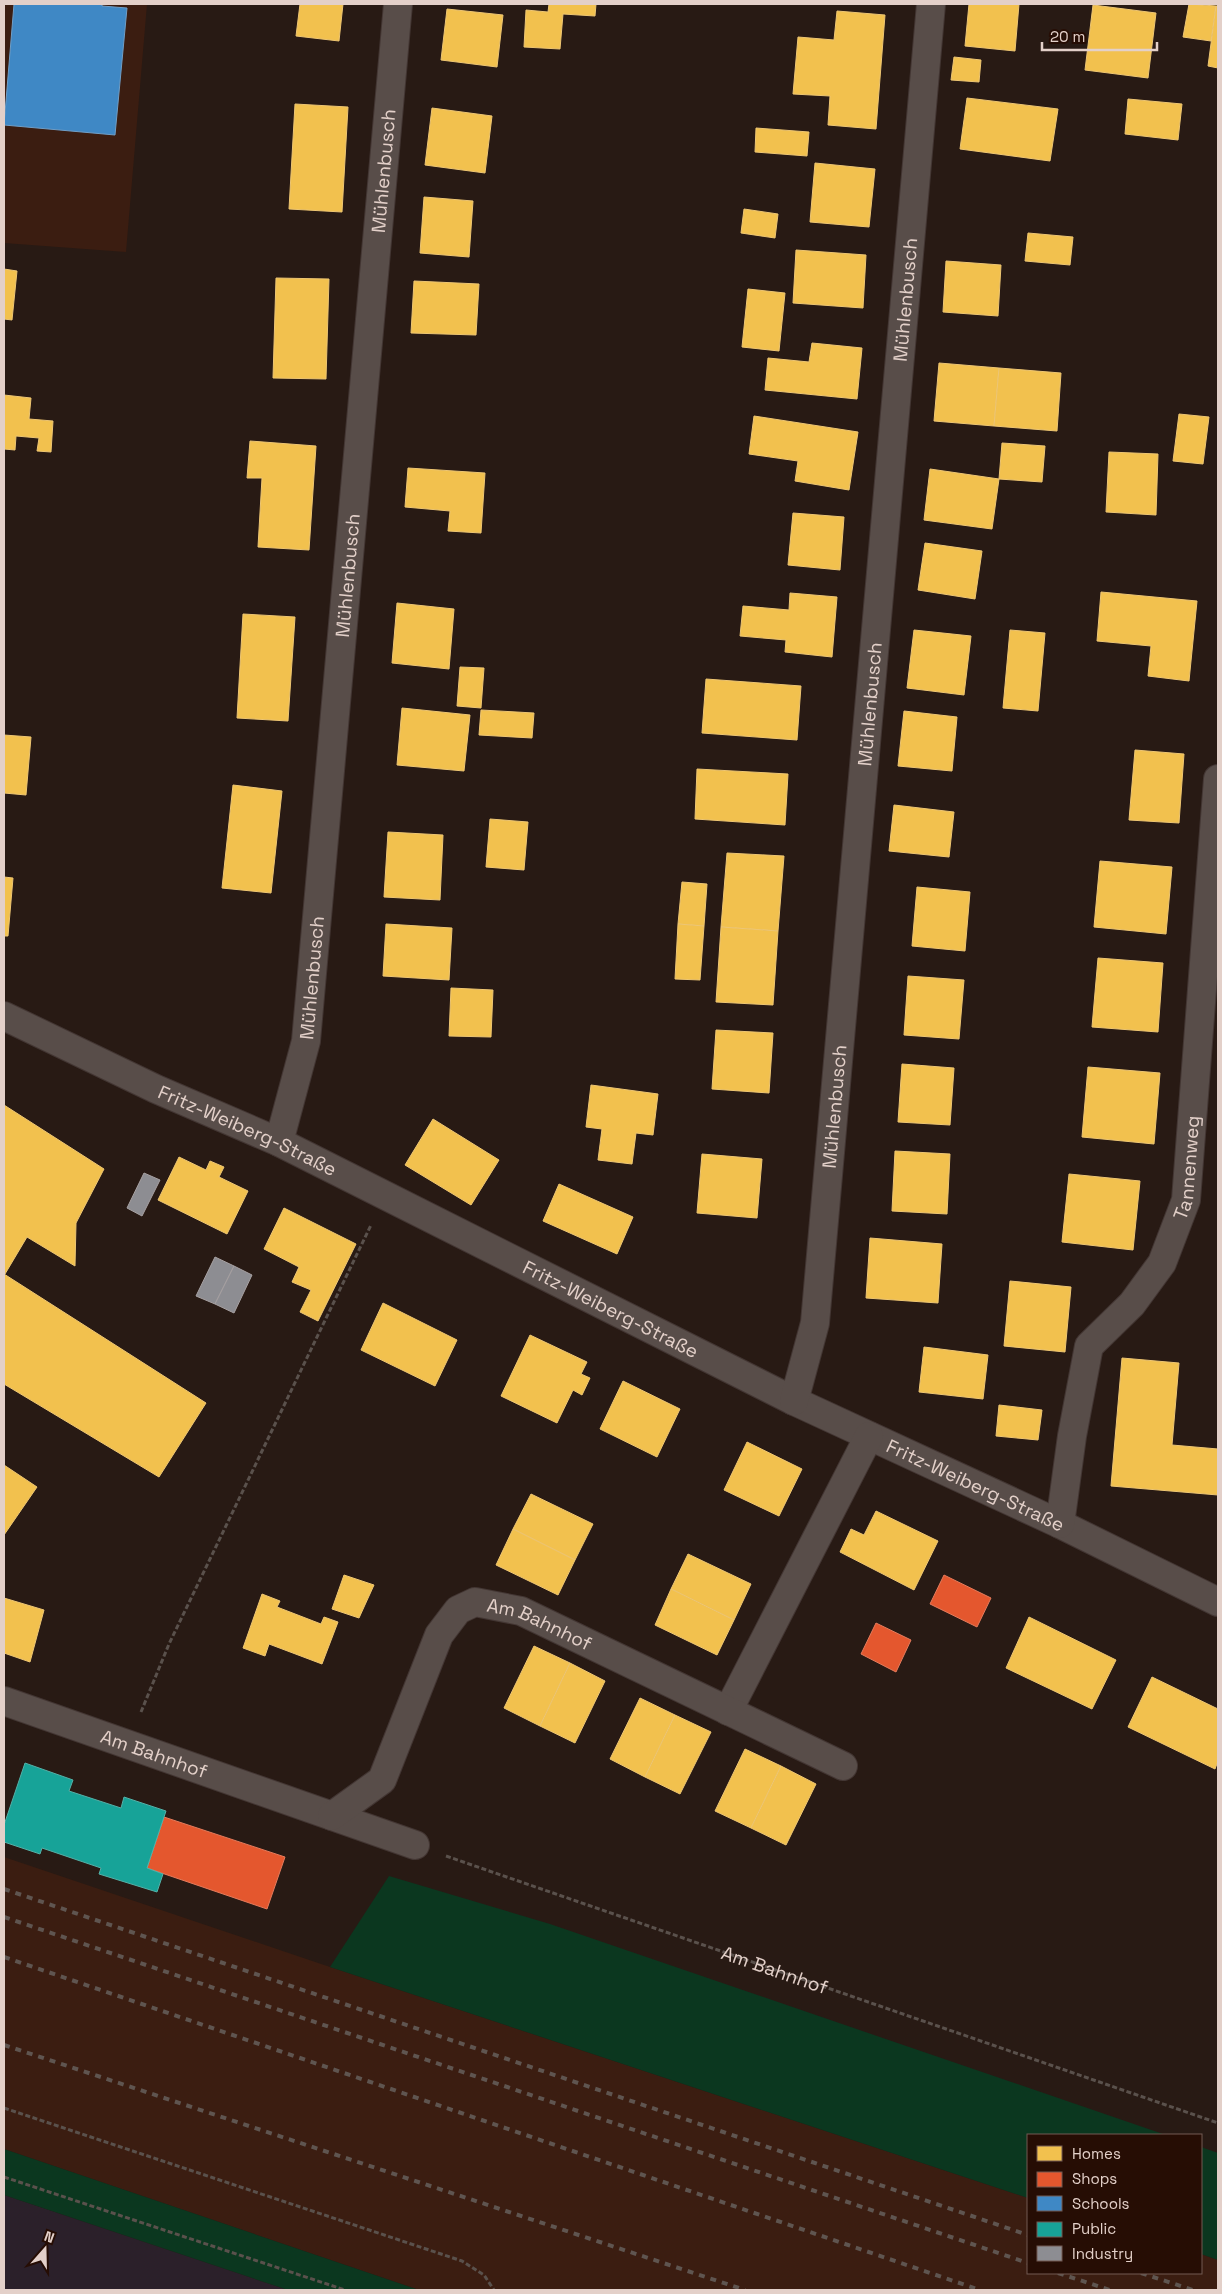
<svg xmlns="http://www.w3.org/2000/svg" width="1222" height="2294" font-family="'Space Grotesk',sans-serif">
<rect width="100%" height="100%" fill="#281a14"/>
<g fill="#3b1d11">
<polygon points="4,4 147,4 126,252 4,243"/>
<polygon points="4,1857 330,1967 1028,2198 1028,2273 1201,2273 1201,2254 1218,2260 1218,2290 419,2290 4,2149"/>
</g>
<polygon fill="#2b202a" points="4,2195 288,2290 4,2290"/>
<g fill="#0b371f">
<polygon points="389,1876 550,1924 1166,2135 1028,2135 1028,2198 330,1967"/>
<polygon points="1201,2147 1218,2153 1218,2260 1201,2254"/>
<polygon points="4,2149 419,2290 288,2290 4,2195"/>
</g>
<g fill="#f2c14e" stroke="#eec673">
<polygon points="300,4 343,4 339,41 296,36"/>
<polygon points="549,4 596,4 595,16 563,14 560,49 524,47 526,10 548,12"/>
<polygon points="969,4 1019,4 1015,51 965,46"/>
<polygon points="1189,4 1216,6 1211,41 1183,37"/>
<polygon points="1093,5 1156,13 1148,78 1085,70"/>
<polygon points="1216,6 1218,6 1218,68 1208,66"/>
<polygon points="447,9 503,15 497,67 441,60"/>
<polygon points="837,11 885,15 876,129 828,125 830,96 793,94 798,37 834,40"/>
<polygon points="954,57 981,60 979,82 951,80"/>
<polygon points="967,98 1058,109 1050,161 960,149"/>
<polygon points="1128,99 1182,104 1178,140 1125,134"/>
<polygon points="295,104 348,107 342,212 289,209"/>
<polygon points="432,108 492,116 485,173 425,165"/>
<polygon points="756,128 809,132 807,156 755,152"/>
<polygon points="815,163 875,169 869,227 810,222"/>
<polygon points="424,197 473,201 469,257 420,253"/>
<polygon points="744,209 778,214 775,238 741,233"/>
<polygon points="1028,233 1073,237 1070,265 1025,261"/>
<polygon points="796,250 866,255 863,308 793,303"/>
<polygon points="946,261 1001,265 998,316 943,312"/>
<polygon points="4,269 17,271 12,320 4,319"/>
<polygon points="276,278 329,279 326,379 273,378"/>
<polygon points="414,281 479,284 476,335 411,333"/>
<polygon points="748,289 785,293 779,351 742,347"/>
<polygon points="812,343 862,348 857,399 765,390 768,358 809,362"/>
<polygon points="939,363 999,368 994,426 934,421"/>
<polygon points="999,368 1061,373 1057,431 994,426"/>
<polygon points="4,395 31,398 29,419 53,421 51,452 37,451 39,438 16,436 15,450 4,449"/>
<polygon points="1179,414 1209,417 1203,464 1173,461"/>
<polygon points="754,416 858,432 849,490 795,481 798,461 749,454"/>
<polygon points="250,441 316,446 309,550 258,547 262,478 247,478"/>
<polygon points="1002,443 1045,446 1042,482 999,479"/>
<polygon points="1109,452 1158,454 1156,515 1106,512"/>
<polygon points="408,468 485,473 481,533 448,531 450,511 405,507"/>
<polygon points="930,469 999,479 992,529 924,520"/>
<polygon points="793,513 844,517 840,570 788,565"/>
<polygon points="925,543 982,551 975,599 918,590"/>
<polygon points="1101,592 1197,601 1189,681 1148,676 1151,646 1097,641"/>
<polygon points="790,593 837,597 832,657 785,652 786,640 740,636 743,606 789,610"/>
<polygon points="397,603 454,609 449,669 392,663"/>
<polygon points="243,614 295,617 288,721 237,718"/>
<polygon points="914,630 971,636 964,695 907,688"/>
<polygon points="1010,630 1045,633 1038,711 1003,708"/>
<polygon points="460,667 484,668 481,708 457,706"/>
<polygon points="706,679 801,686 797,740 702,733"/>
<polygon points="402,708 470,715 464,771 397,765"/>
<polygon points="481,710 534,713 532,738 479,735"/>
<polygon points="904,711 957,717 952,771 898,766"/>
<polygon points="4,735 31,737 26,795 4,793"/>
<polygon points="1135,750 1184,754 1179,823 1129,820"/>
<polygon points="697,769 788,774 785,825 695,819"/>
<polygon points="233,785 282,791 271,893 222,888"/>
<polygon points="894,805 954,812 949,857 889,851"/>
<polygon points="490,819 528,822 524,870 486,867"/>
<polygon points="388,832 443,835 440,900 384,897"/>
<polygon points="727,853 784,856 778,931 721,927"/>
<polygon points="1100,861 1172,867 1166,934 1094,927"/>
<polygon points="4,877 13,878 8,936 4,936"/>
<polygon points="682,882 707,884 704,926 678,924"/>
<polygon points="917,887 970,892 965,951 912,946"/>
<polygon points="386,924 452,928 449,980 383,976"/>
<polygon points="678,924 704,926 700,980 675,979"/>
<polygon points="721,927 778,931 773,1005 716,1002"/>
<polygon points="1098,958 1163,963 1158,1032 1092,1027"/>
<polygon points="908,976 964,980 959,1039 904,1035"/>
<polygon points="451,988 493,990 491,1037 449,1036"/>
<polygon points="716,1030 773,1033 769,1093 712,1089"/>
<polygon points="902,1064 954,1068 950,1125 898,1122"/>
<polygon points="1088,1067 1160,1073 1154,1144 1082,1137"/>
<polygon points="591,1085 658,1094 653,1135 636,1133 632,1164 598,1160 602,1129 586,1127"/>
<polygon points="4,1105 104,1169 76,1223 75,1266 27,1237 5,1274 4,1274"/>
<polygon points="433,1119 499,1160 471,1205 405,1165"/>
<polygon points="895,1151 950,1154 947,1214 892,1211"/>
<polygon points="702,1154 762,1159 757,1218 697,1213"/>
<polygon points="179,1157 206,1170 210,1161 224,1167 219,1177 248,1191 227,1234 158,1200"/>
<polygon points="1069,1174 1140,1181 1133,1250 1062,1242"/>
<polygon points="559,1184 633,1217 617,1254 543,1221"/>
<polygon points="284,1208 356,1244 318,1321 300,1312 311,1290 292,1282 299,1267 264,1249"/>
<polygon points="870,1238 942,1244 938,1303 866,1298"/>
<polygon points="4,1274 206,1403 159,1477 4,1384"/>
<polygon points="1010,1281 1071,1287 1065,1352 1004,1346"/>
<polygon points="383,1303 457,1340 435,1386 361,1350"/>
<polygon points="530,1335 587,1362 581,1374 590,1378 582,1395 573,1390 557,1423 501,1396"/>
<polygon points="924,1347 988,1355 983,1399 919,1392"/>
<polygon points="1122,1358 1179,1363 1172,1445 1218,1449 1218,1495 1111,1486"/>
<polygon points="623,1381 680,1409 657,1457 600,1429"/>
<polygon points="999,1405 1042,1410 1038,1440 996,1436"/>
<polygon points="747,1442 802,1469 779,1516 724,1490"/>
<polygon points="4,1465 37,1487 4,1535"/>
<polygon points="531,1494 593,1524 575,1560 513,1529"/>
<polygon points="876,1511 938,1541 914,1590 840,1552 851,1529 864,1535"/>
<polygon points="513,1529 575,1560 558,1595 496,1565"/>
<polygon points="688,1554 751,1584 734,1620 671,1589"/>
<polygon points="344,1575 374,1585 359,1618 332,1609"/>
<polygon points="671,1589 734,1620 717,1655 655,1625"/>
<polygon points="262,1594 280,1601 277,1607 321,1624 324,1617 338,1622 322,1664 269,1644 265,1656 243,1648"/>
<polygon points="4,1598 44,1610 30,1662 4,1653"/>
<polygon points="1029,1617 1116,1660 1092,1709 1006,1668"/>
<polygon points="534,1646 570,1663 540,1726 504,1708"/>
<polygon points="570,1663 605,1681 575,1743 540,1726"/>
<polygon points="1152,1677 1218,1709 1218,1761 1215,1769 1128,1727"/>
<polygon points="640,1698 675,1715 645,1777 610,1759"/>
<polygon points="675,1715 711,1732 680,1794 645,1777"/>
<polygon points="745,1749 781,1766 751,1828 715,1811"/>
<polygon points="781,1766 816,1784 786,1845 751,1828"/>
</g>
<g fill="#e4572e" stroke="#e47b5c">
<polygon points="944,1575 991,1598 977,1627 930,1604"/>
<polygon points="876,1623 911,1640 896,1672 861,1654"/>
<polygon points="164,1817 285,1857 267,1909 147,1868"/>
</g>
<polygon fill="#3f88c5" stroke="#709ec6" points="14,4 102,4 102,6 127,8 115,135 4,125"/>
<polygon fill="#17a398" stroke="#54b0a7" points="25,1763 73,1780 69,1791 121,1808 124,1797 166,1811 147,1868 163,1874 157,1892 99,1874 101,1868 42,1848 40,1854 4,1842 4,1825"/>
<g fill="#8d8d92" stroke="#a7a1a2">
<polygon points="144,1173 160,1180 142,1216 127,1208"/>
<polygon points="215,1257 234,1266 215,1304 196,1296"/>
<polygon points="234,1266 252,1275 234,1313 215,1304"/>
</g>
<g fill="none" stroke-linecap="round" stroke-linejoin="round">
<g stroke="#433633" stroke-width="30">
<g id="minor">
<path id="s2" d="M4 1016 156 1089 279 1142 794 1401 1060 1524 1218 1602"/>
<path id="s3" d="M279 1142 306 1041 398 4"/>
<path id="s4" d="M794 1401 815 1323 931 4"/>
<path id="s5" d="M1060 1524 1072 1436 1089 1346 1132 1304 1162 1263 1186 1200 1218 779"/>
<path id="s6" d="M4 1701 415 1845"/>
<polyline points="728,1711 869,1436"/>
<path id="s7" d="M332 1816 382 1780 439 1635 458 1610 475 1602 521 1611 843 1766"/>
</g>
</g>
<g stroke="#5a514c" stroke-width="3" stroke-dasharray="5 2.5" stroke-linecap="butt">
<polyline points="141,1712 169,1644 371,1225"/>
<path id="s1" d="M446 1856 1218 2123"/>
<polyline points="4,2108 462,2261 484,2275 494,2290"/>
<polyline points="4,2177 345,2290"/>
</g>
<use href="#minor" stroke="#584d49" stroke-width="28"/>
<g stroke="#5f5550" stroke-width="4" stroke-dasharray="6 6" stroke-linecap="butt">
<polyline points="4,1889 1028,2235"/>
<polyline points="4,1917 1028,2263"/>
<polyline points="4,1957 980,2290"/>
<polyline points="4,2045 745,2290"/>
<polyline points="1058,2273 1110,2290"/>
<polyline points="1141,2273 1193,2290"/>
</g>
</g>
<g text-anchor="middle" stroke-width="5" stroke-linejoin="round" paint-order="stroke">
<g font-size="19" fill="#e3d0c9" stroke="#260d04">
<text dy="7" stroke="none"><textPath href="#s3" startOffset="978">Mühlenbusch</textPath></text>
<text dy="7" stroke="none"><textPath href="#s4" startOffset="1108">Mühlenbusch</textPath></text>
<text dy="7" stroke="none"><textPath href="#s3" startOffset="572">Mühlenbusch</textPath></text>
<text dy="7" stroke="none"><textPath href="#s4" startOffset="702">Mühlenbusch</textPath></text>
<text dy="7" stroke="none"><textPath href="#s3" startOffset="168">Mühlenbusch</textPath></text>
<text dy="7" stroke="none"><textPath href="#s4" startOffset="298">Mühlenbusch</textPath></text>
<text dy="7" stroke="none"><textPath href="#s2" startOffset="269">Fritz-Weiberg-Straße</textPath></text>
<text dy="7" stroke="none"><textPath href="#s5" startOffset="391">Tannenweg</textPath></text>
<text dy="7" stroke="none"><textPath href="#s2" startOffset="674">Fritz-Weiberg-Straße</textPath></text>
<text dy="7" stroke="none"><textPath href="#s2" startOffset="1079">Fritz-Weiberg-Straße</textPath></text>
<text dy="7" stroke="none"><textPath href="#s7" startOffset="336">Am Bahnhof</textPath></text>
<text dy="7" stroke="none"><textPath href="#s6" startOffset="159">Am Bahnhof</textPath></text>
<text dy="7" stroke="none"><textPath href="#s1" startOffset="348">Am Bahnhof</textPath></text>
</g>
</g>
<rect width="1222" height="2294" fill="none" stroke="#e3d0c9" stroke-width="10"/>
<rect x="1027" y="2134" width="175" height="140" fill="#260d04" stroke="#725b53"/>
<rect x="1037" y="2146" width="25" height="15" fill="#f2c14e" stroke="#725b53"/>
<text x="1072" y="2159" font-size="15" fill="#e3d0c9">Homes</text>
<rect x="1037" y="2172" width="25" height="15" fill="#e4572e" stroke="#725b53"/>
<text x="1072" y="2184" font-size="15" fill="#e3d0c9">Shops</text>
<rect x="1037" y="2196" width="25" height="15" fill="#3f88c5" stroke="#725b53"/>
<text x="1072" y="2209" font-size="15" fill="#e3d0c9">Schools</text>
<rect x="1037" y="2222" width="25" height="15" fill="#17a398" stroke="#725b53"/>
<text x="1072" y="2234" font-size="15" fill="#e3d0c9">Public</text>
<rect x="1037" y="2246" width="25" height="15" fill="#8d8d92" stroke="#725b53"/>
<text x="1072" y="2259" font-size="15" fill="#e3d0c9">Industry</text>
<g transform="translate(45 2249) rotate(20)" stroke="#260d04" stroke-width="4" paint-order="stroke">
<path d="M0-4L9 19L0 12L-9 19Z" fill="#e3d0c9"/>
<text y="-8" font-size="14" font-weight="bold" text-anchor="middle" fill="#e3d0c9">N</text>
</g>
<path d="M1042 42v8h115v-8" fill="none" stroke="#e3d0c9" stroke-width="2.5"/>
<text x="1050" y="42" font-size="15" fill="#e3d0c9" stroke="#260d04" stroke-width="4" paint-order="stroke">20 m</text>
</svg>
